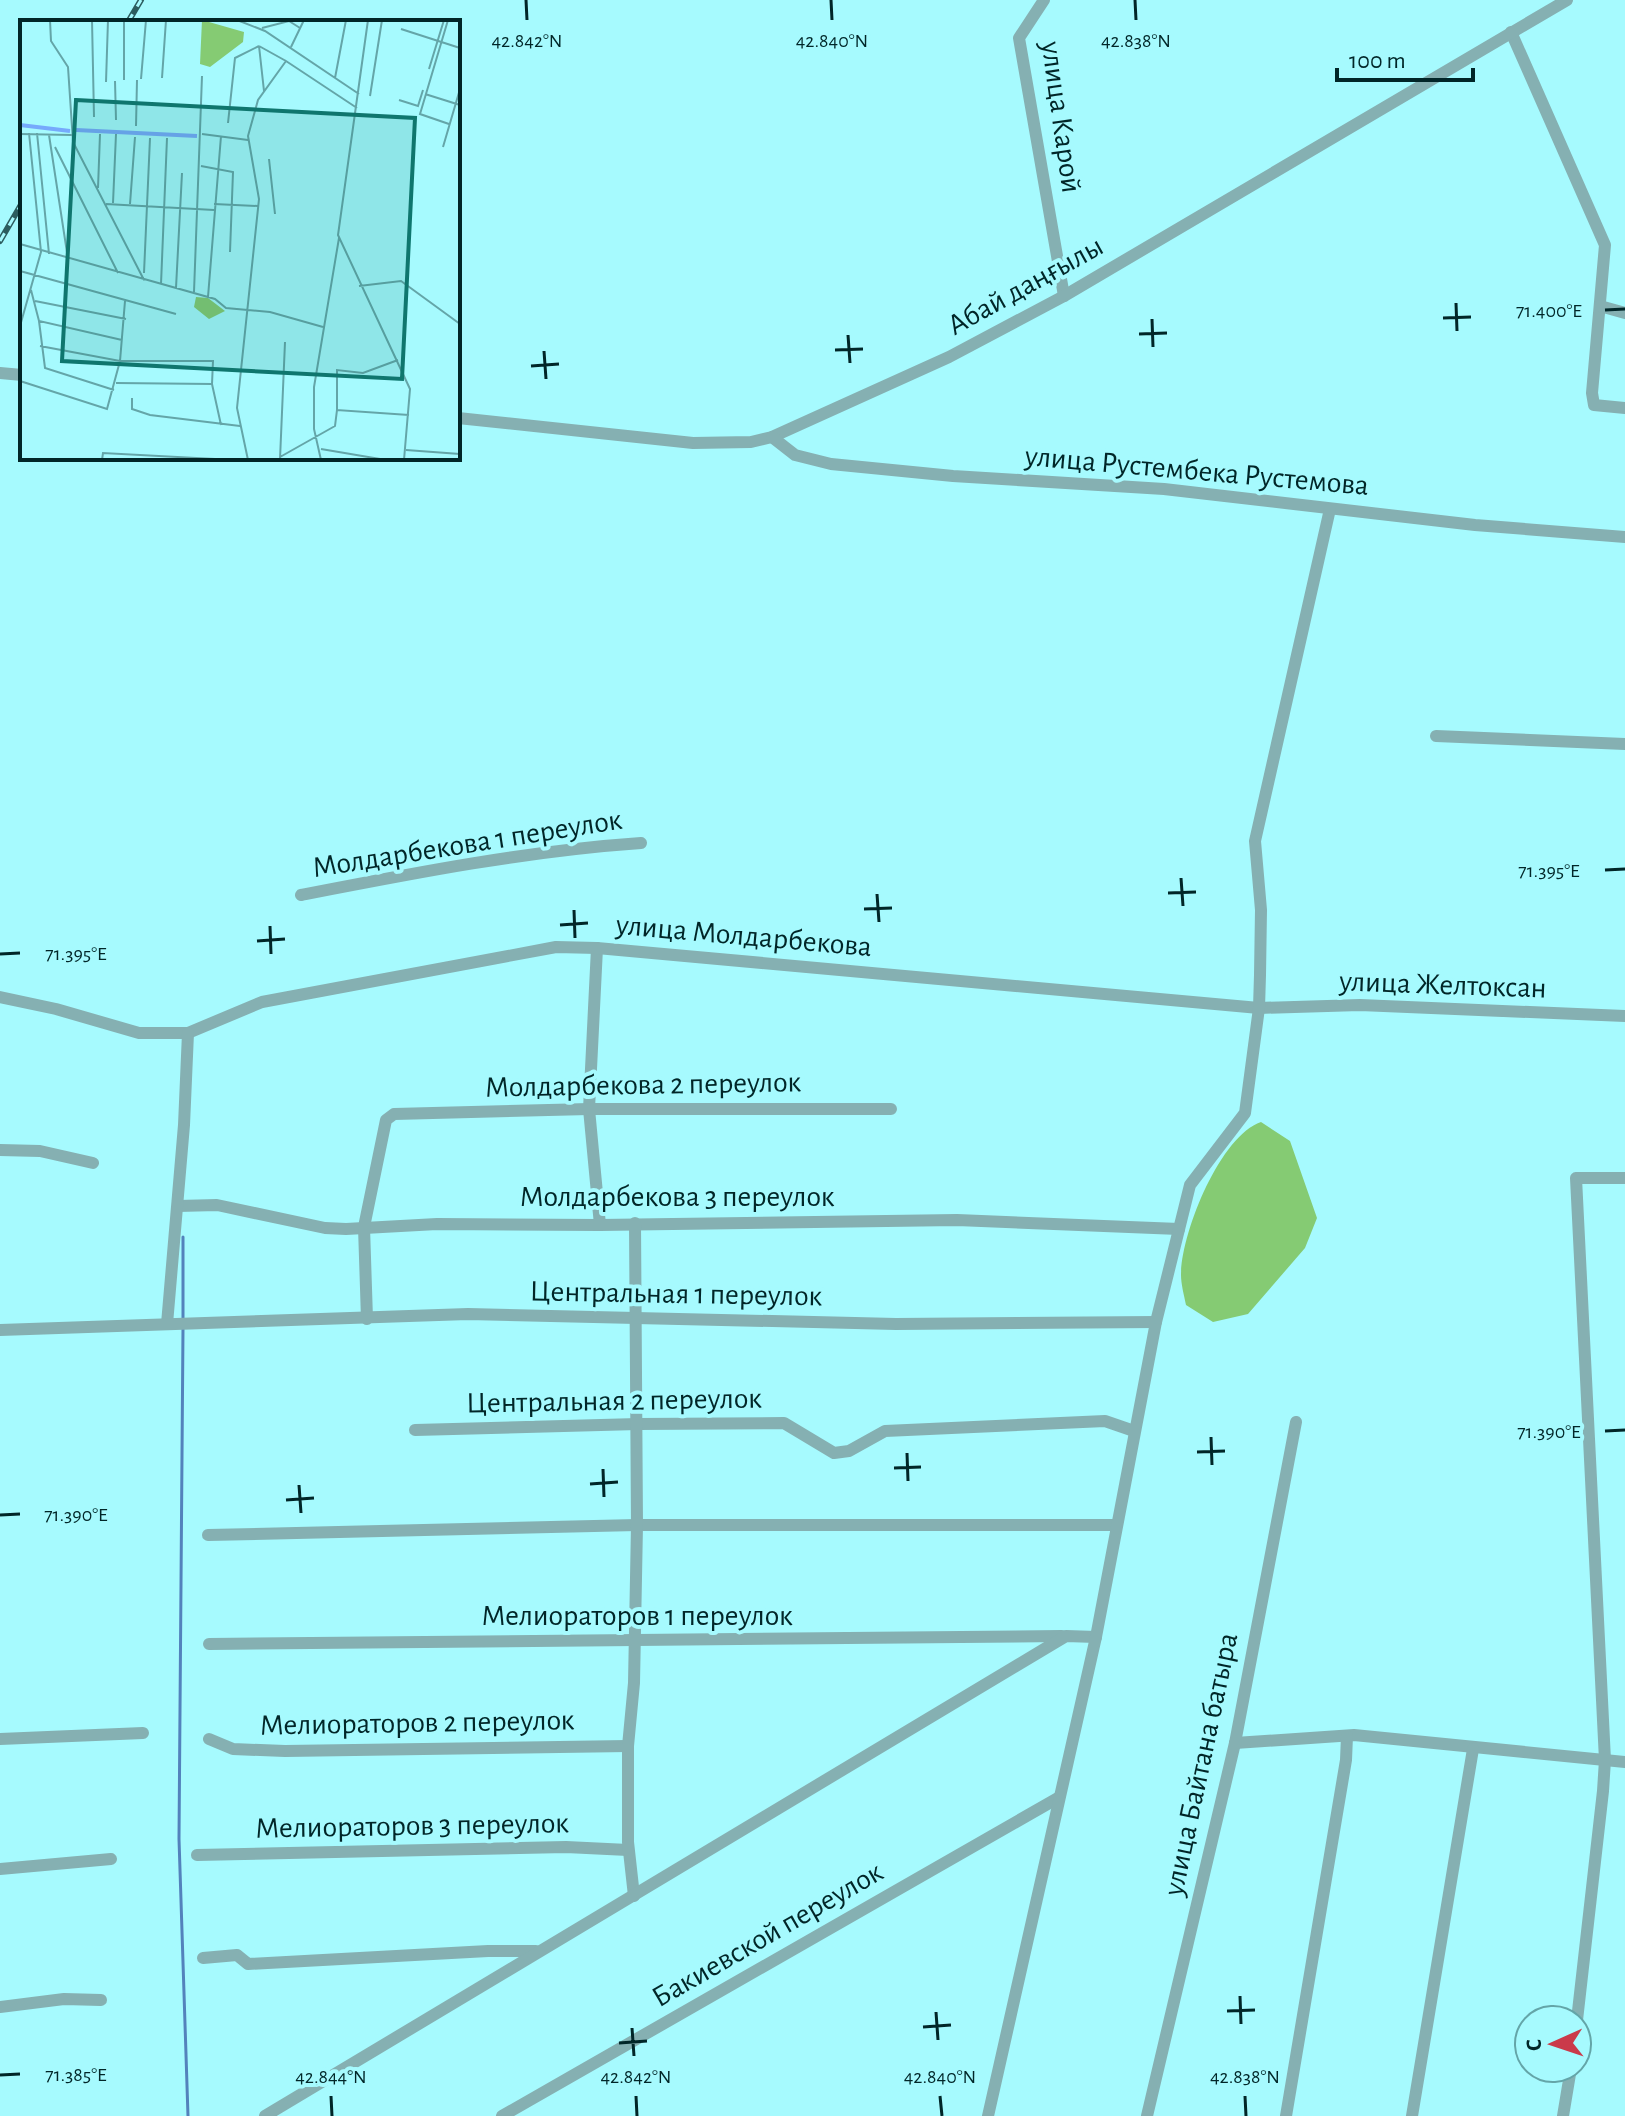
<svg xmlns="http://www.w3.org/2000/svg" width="1625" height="2116" font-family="'Alegreya Sans',sans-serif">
<rect width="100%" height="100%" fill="#a6fafe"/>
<path fill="#85cb73" d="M1261 1122 1290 1141 1317 1218 1305 1248 1248 1314 1213 1322 1186 1305C1184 1295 1181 1284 1181 1275 1181 1233 1220 1136 1261 1122Z"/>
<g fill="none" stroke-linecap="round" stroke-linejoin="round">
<g stroke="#5382bc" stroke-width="3">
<polyline points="183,1237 183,1320"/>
<polyline points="183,1328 179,1839 188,2116"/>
</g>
<g stroke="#85b0b2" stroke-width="12">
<polyline points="1044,0 1019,38 1064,296"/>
<polyline points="1511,32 1605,245 1592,393 1594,405 1625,408"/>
<polyline points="1600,306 1625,313"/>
<polyline points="0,373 22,375"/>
<polyline points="458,418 693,443 751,442 772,437 949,357 1064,296 1567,0"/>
<polyline points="772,437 795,455 831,464 953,476 1164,489 1475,525 1625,537"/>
<polyline points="1436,736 1625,744"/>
<path d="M301 895C414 873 526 851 641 843"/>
<polyline points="597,948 589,1109 600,1225"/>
<polyline points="0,997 56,1009 139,1033 188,1033 262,1002 556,947 597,948 1259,1008 1360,1005 1625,1016"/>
<polyline points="0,1150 40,1151 93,1163"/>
<polyline points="178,1206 217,1205 325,1228 346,1229 437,1224 600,1225 957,1220 1179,1229"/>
<polyline points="367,1319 364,1227 386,1120 394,1114 589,1109 891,1109"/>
<polyline points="167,1324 184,1125 188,1033"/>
<polyline points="0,1330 468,1314 896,1324 1156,1322"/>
<polyline points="415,1430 638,1424 784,1423 834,1453 849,1451 885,1431 1105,1421 1134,1431"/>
<polyline points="208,1535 637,1525 1117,1525"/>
<polyline points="209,1644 1062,1636"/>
<polyline points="0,1739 143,1733"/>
<polyline points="209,1739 233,1749 285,1751 628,1746"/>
<polyline points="1235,1743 1354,1735 1625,1762"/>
<polyline points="197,1855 566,1847 628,1850"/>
<polyline points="0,1869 111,1859"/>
<polyline points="634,1896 628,1842 628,1746 634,1683 637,1525 635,1223"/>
<polyline points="203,1958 237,1955 248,1964 488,1951 536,1951"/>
<polyline points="0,2007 64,1999 101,2000"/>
<polyline points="1577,2020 1603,1791 1605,1760 1576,1178 1625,1178"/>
<polyline points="265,2116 1066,1636 1096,1637"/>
<polyline points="502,2116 1058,1798"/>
<polyline points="988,2116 1096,1637 1156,1322 1190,1185 1245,1113 1259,1008 1260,975 1261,910 1255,841 1330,509"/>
<polyline points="1147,2116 1235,1743 1296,1422"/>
<polyline points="1286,2116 1346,1760 1347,1736"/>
<polyline points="1412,2116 1473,1749"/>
<polyline points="1563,2116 1571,2068"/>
</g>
<g stroke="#2c5d5f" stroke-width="6">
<g id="rail">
<polyline points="128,22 141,0"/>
<polyline points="0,241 22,203"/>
</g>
</g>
<use href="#rail" stroke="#a6fafe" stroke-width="3" stroke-dasharray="9" stroke-linecap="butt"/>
</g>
<path fill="none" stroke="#012628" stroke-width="3" d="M526 0 527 20M831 0 832 20M1135 0 1136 20M1456 303 1457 331M1605 310 1625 309M1443 318 1471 317M1152 319 1153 347M1139 334 1167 333M848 335 850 363M835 350 863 349M544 351 546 379M531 366 559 364M1605 870 1625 869M1181 878 1183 906M1168 893 1196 892M877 894 879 922M864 909 892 908M574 910 575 938M560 925 588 923M270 926 271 954M257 941 285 939M0 954 20 953M1605 1431 1625 1430M1211 1437 1212 1465M1197 1452 1225 1451M907 1453 908 1481M894 1468 921 1467M603 1469 604 1497M590 1484 618 1482M299 1485 301 1513M286 1500 314 1498M0 1515 20 1514M1240 1996 1241 2024M1227 2011 1255 2010M936 2012 938 2040M923 2027 951 2025M632 2028 634 2056M619 2043 647 2041M0 2075 20 2074M331 2096 332 2116M636 2096 637 2116M940 2096 942 2116M1245 2096 1246 2116"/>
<g text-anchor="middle" stroke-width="8" stroke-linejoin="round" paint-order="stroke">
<g font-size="30" fill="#012628" stroke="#a6fafe">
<text transform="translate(1062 117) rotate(82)" y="10">улица Карой</text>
<text transform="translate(1025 285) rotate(-29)" y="10">Абай даңғылы</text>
<text transform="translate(1197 470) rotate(5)" y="10">улица Рустембека Рустемова</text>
<text transform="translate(467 843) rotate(-9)" y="10">Молдарбекова 1 переулок</text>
<text transform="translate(744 935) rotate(5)" y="10">улица Молдарбекова</text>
<text transform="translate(1443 984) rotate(2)" y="10">улица Желтоксан</text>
<text transform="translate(643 1084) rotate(-1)" y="10">Молдарбекова 2 переулок</text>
<text x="677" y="1206">Молдарбекова 3 переулок</text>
<text transform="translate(676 1293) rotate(1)" y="10">Центральная 1 переулок</text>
<text transform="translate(614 1400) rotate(-1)" y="10">Центральная 2 переулок</text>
<text x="637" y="1625">Мелиораторов 1 переулок</text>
<text transform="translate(417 1722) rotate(-1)" y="10">Мелиораторов 2 переулок</text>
<text transform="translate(1200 1764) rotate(-78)" y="10">улица Байтана батыра</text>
<text transform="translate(412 1825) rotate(-1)" y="10">Мелиораторов 3 переулок</text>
<text transform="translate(767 1934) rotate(-30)" y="10">Бакиевской переулок</text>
</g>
</g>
<g transform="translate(20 20)">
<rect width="440" height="440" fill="#a6fafe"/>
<path d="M182 0 224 12 223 22 190 47 180 44ZM176 277 188 278 205 291 189 299 174 287Z" fill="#85cb73"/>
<path fill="none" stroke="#76aafc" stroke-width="4" d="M0 105 50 111M56 110 177 116"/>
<path fill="none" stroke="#64a5a8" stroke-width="2" d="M30 0 31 21 48 47 53 122 124 260M72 0 74 97M217 0 245 11 339 74M348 0 318 215 390 369 384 440M428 0 400 94 429 104M242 8 269 1 280 8M381 9 440 28M239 26 244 71M239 26 266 41M271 27 284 0M409 49 424 0M142 58 146 0M315 58 326 0M121 59 126 0M104 60V0M95 61 96 100M86 62 88 0M405 74 440 85M350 76 362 0M379 80 398 86 403 70M208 103 215 38 239 26M116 106 117 60M17 113 29 234M0 114 52 115M182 114 228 120M29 115 48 239M35 127 98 253M423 127 440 69M249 139 255 194M181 146 213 152 210 232M78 168 80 114M93 183 96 114M86 184 194 190M110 184 115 117M194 184 238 186M0 224 195 279 206 288 250 292 303 307M0 251 156 294M124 253 130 118M141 264 147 118M339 266 381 261 440 304M156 268 162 153M11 270 19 301 102 320M174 272 182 56M188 277 201 116M15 281 106 299M19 301 25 348 94 370M0 306 21 232 9 113M20 326 100 341H193L192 364M0 361 87 389 100 341 105 281M96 363 192 364 201 405M112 378V389L130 395 220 406M317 390V350L343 353 378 340M301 429 366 440M386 430 440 434M260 437 315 406 317 390 389 395M260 439 265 322M82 440 83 433 214 440M228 440 217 388 239 179 228 116 238 80 266 41 337 88M301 440 294 409V367L319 218"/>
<path fill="#0f766e" fill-opacity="0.15" stroke="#0f766e" stroke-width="4" d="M56 80 395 98 382 359 42 341Z"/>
<rect width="440" height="440" fill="none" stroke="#012628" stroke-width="4"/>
</g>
<g font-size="20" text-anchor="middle" fill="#012628" stroke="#a6fafe" stroke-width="8" stroke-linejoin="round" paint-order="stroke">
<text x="527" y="47">42.842°N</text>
<text x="832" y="47">42.840°N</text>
<text x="1136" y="47">42.838°N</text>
<text x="1549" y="317">71.400°E</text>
<text x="1549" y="877">71.395°E</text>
<text x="76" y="960">71.395°E</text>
<text x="1549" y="1438">71.390°E</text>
<text x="76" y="1521">71.390°E</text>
<text x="76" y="2081">71.385°E</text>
<text x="331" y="2083">42.844°N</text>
<text x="636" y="2083">42.842°N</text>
<text x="940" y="2083">42.840°N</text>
<text x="1245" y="2083">42.838°N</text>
</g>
<g transform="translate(1553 2044) rotate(267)"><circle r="38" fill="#a6fafe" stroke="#64a5a8" stroke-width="2"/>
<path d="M0-6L14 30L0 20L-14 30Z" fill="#ca3a4a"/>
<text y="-12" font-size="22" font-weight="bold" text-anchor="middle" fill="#012628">С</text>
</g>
<path d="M1337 68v12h136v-12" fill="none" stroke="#012628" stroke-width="4"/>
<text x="1349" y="68" font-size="24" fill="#012628" stroke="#a6fafe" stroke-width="6" paint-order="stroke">100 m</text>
</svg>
